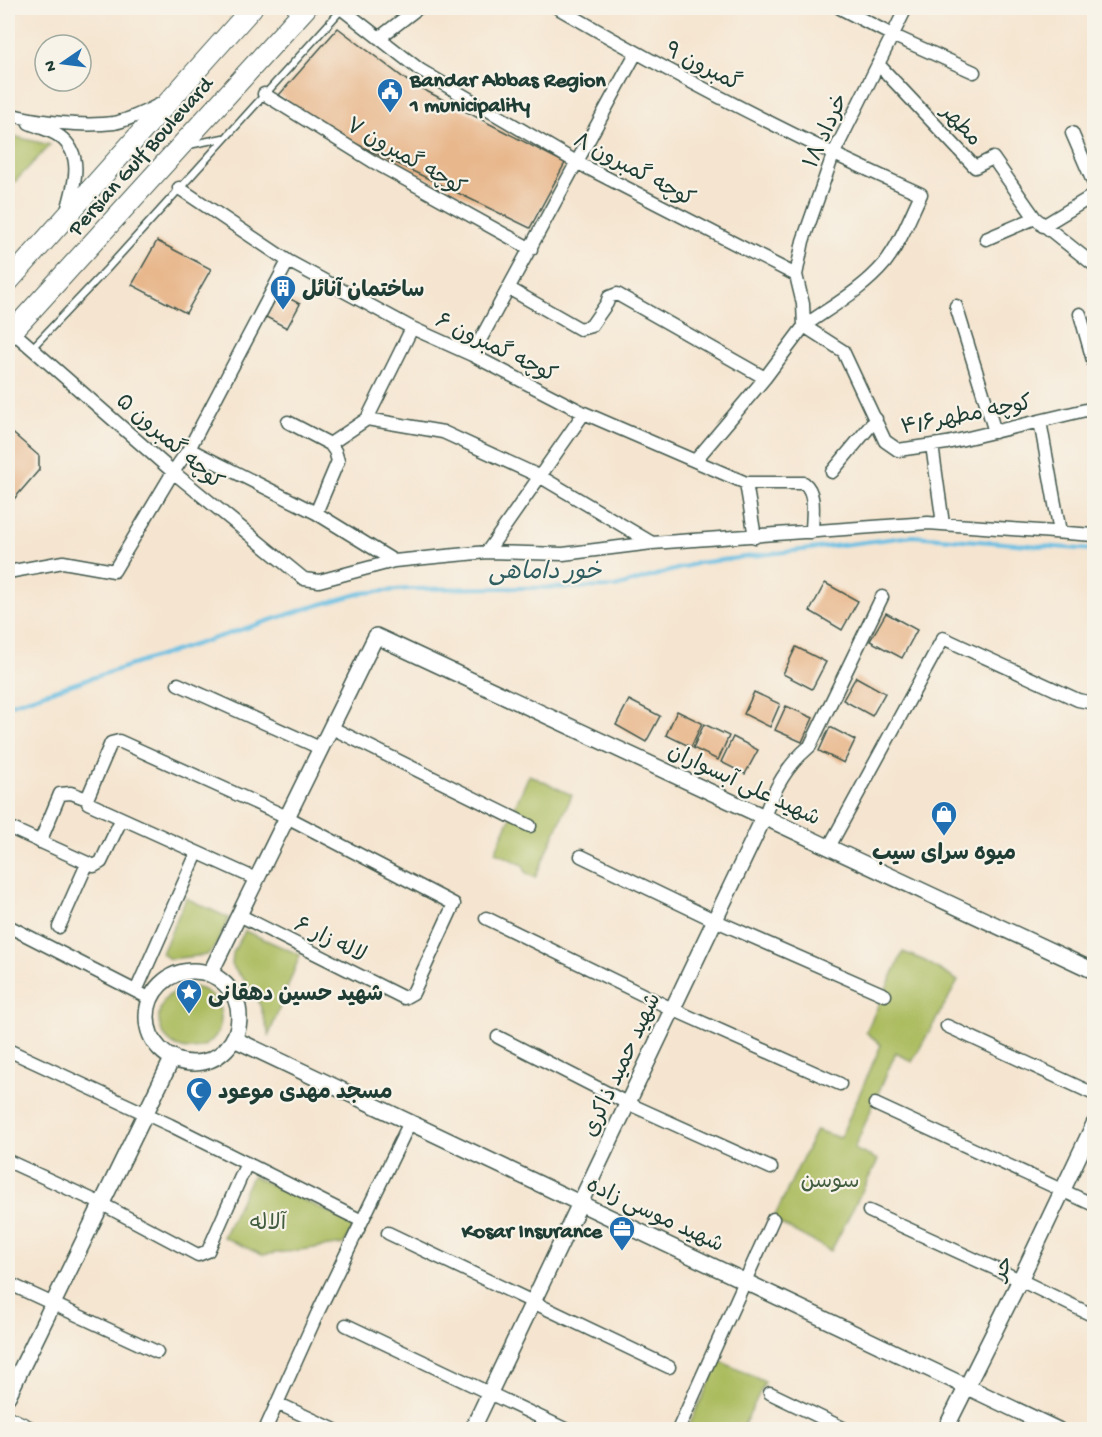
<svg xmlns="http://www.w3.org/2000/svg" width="1102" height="1437" font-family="'Gochi Hand','Playpen Sans Arabic',sans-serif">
<rect width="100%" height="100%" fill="#f7f3e8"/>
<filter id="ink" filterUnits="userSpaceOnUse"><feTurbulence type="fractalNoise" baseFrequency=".0167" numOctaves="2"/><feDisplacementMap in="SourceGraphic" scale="12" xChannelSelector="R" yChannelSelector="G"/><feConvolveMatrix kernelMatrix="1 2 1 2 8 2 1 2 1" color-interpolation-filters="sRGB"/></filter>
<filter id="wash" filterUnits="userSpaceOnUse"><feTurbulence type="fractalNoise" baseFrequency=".008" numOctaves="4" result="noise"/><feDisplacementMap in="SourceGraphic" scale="24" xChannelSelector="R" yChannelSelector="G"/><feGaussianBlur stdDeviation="1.35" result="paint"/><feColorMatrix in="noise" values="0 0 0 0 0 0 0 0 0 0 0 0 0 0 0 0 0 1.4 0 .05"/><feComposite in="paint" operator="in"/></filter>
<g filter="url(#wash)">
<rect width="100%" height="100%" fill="#f5e5d0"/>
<!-- green -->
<path fill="#abbc5f" stroke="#657c4a" stroke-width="1.5" d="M8,135L50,145L8,189Z
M529,775L572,795L535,878L526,873L523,865L495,852Z
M186,898L229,918L216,945L207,955L169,959L162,953Z
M245,931L300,955L269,1035L260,1005L251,988L232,966L233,953Z
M903,952L925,961L958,981L912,1062L896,1052L854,1149L878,1160L831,1251L773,1220L816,1130L840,1138L881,1045L866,1032Z
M159 1018a31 31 0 1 1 62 0a31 31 0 1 1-62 0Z
M252,1176L355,1224L344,1244L262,1255L223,1237Z
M720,1361L765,1382L742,1429H687Z"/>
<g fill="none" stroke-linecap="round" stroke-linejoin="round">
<!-- stream -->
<path stroke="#65bde2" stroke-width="4" d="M8,705L308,608L362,593L408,589L615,587L698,563L913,536L1094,550"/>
</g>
<g id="blocks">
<!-- building -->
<path fill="#e8b78c" d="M338,28L409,82L565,163L530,228L336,134L279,95Z
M157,241L211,269L186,313L132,285Z
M279,293L300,304L287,328L266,317Z
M8,429L39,456V470L8,506Z
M825,583L858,601L842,630L810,611Z
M886,613L917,630L902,658L870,641Z
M796,647L826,662L812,689L783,674Z
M856,677L885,693L872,716L843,700Z
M754,692L780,704L770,727L744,714Z
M629,700L660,716L646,742L616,725Z
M786,706L813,718L802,742L775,730Z
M677,711L702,723L691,747L666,735Z
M704,724L729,736L718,760L693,748Z
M830,727L855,740L844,763L819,751Z
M733,737L758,750L745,774L721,762Z"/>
</g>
</g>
<g filter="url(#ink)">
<use href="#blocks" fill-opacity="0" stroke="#3f564b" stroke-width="1.5"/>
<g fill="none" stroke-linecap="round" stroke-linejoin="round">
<!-- service casing -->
<g stroke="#3f564b" stroke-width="9">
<path id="service" d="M189,145L223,138
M32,348L107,269L343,8"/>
</g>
<!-- minor casing -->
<g stroke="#3f564b" stroke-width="15">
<path id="minor" d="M558,8C675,76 797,139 921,194C910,217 900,244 884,264C863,289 831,307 804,326L843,351L885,441L898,450L947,443L1094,408
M840,8L892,35L974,72
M342,9L420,70L578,163L796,275
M379,38L418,8
M878,64L975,167L993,158L1035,218L1094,265
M264,94L372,161L531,249
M8,114C39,122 82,127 114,123C130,120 146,111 161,104
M29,123C38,127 51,130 59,136C85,154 74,186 67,211
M1072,133L1094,184
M179,188L288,261L412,328L472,355L584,413L746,483H804C817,493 812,516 812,532
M1043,226L1094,195
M986,239L1035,218
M510,289L580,329L591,326L607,303L609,297L617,294L765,378
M956,306L995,432
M1080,314L1094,364
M12,331L173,472L304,579L319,581L394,561L487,552L563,554L652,543L928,523L1094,535
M472,355L636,53
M367,419L443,432L541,477L652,543
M1040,421L1060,532
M288,422L330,444L335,451L338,461L316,513
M330,444L367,419L412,328
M932,445L943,524
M189,449L316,513L394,561
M695,461L765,378L804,326L803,304L796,275L803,241L833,155L906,8
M832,472L876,419
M746,483L755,537
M487,552L584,413
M8,572L63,562L114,571L173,472L189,449L288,261
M178,684L320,748
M330,727L530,826
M764,817C774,789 787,765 810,746L882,597
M8,827L94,866L101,862L121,820
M40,842L60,794L71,793L87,799
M829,847L943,638L1078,700L1094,703
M581,856L714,920L885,995
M239,915L404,998L413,993L454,904L287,817L119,741L111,743L87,799L88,803L256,879
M486,918L672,1009L840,1084
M8,926L151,999
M59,927L87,864
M136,991L197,853
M947,1026L1094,1094
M498,1037L627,1103L771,1168
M8,1050L170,1125L362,1221
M875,1104L1094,1205
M8,1161L102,1204L198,1255L208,1251L247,1163
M869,1211L1020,1280L1094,1316
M388,1233L669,1367
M8,1283L157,1352
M346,1325L567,1430
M770,1393L847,1430
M279,1404L335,1430
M265,1430L318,1312L410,1122
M678,1430L773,1219"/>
</g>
<!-- tertiary casing -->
<g stroke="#3f564b" stroke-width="18">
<path id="tertiary" d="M147 1017a46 46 0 1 1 92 0a46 46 0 1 1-92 0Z
M210,974L376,636L1094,971
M234,1039L1058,1430
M8,1396L173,1057
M472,1430L764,817
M945,1430L1020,1280L1094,1124"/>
</g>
<!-- primary casing -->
<g stroke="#3f564b" stroke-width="22">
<path id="primary" d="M8,282L252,8
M8,336L306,8
M8,1421L27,1430"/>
</g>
<!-- service -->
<use href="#service" stroke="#fff" stroke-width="6"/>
<!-- minor -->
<use href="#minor" stroke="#fff" stroke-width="12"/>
<!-- tertiary -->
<use href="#tertiary" stroke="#fff" stroke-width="15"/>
<!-- primary -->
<use href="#primary" stroke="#fff" stroke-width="20"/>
</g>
</g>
<!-- icons -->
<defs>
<g id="civic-pin" transform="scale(1.35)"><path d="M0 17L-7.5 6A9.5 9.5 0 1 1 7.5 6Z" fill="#1f6fb2" stroke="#f7f3e8"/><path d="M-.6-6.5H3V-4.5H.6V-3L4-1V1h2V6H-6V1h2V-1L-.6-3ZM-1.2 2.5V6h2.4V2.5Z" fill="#fff"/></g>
<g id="building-pin" transform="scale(1.35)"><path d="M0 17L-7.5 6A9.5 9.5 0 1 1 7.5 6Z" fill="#1f6fb2" stroke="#f7f3e8"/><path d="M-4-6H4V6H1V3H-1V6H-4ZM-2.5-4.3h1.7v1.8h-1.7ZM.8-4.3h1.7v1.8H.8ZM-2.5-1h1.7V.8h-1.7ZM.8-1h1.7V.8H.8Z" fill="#fff"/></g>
<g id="shop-pin" transform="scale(1.35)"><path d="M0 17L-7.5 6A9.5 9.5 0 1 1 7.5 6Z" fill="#1f6fb2" stroke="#f7f3e8"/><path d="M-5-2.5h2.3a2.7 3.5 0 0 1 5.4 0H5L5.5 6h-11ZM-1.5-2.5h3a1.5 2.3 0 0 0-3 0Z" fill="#fff"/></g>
<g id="sight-pin" transform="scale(1.35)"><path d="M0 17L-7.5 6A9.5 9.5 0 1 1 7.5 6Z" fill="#1f6fb2" stroke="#f7f3e8"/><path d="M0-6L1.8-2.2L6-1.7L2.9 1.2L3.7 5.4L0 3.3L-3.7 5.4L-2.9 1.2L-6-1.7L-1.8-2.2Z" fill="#fff"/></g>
<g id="mosque-pin" transform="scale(1.35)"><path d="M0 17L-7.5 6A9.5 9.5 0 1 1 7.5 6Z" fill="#1f6fb2" stroke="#f7f3e8"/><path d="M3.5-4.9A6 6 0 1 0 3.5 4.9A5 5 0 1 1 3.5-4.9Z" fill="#fff"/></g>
<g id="office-pin" transform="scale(1.35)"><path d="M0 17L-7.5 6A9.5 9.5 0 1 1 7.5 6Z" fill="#1f6fb2" stroke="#f7f3e8"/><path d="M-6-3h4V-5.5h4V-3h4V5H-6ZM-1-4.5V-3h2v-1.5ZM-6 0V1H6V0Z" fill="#fff"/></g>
</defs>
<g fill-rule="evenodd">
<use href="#civic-pin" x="390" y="91"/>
<use href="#building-pin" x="283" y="288"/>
<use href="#shop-pin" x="944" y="814"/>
<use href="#sight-pin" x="189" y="992"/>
<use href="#mosque-pin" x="199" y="1090"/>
<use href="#office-pin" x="622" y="1229"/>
</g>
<g text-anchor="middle" stroke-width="4.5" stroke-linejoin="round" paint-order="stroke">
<!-- street labels -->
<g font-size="22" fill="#1f3d34" stroke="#f7f3e8">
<text transform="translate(704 65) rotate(27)" y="8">گمبرون ۹</text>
<text transform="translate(963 124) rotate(47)" y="8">مطهر</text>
<text transform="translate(824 130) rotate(-66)" y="8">خرداد ۱۸</text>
<text transform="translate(139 155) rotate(-48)" y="8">Persian Gulf Boulevard</text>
<text transform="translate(407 155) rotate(30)" y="8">کوچه گمبرون ۷</text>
<text transform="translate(635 168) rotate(28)" y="8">کوچه گمبرون ۸</text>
<text transform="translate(497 346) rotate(26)" y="8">کوچه گمبرون ۶</text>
<text transform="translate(966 413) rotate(-11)" y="8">کوچه مطهر۴/۶</text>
<text transform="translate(171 440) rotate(41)" y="8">کوچه گمبرون ۵</text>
<text transform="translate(745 783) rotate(25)" y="8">شهید علی آبسواران</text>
<text transform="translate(331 938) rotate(26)" y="8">لاله زار ۶</text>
<text transform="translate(620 1064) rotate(-65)" y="8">شهید حمید ذاکری</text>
<text transform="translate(656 1213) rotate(25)" y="8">شهید موسی زاده</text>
<text transform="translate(1001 1267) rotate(-64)" y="8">حر</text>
</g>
<!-- poi labels -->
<g font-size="22" font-weight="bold" fill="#1f3d34" stroke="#f7f3e8" text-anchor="start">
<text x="410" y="86">Bandar Abbas Region<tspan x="410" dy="25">1 municipality</tspan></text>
<text x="302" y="296">ساختمان آنائل</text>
<text x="944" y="859" text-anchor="middle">میوه سرای سیب</text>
<text x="208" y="1000">شهید حسین دهقانی</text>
<text x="218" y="1098">مسجد مهدی موعود</text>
<text x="602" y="1237" text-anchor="end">Kosar Insurance</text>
</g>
<!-- park labels -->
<g font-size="22" fill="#425d3f" stroke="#f7f3e8">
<text x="830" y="1187">سوسن</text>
<text x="268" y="1229">آلاله</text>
</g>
<!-- water labels -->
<g font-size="24" font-style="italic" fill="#305d60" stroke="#f7f3e8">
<text x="545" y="578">خور داماهی</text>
</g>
</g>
<!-- margin -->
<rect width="1102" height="1437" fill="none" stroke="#f7f3e8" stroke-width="30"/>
<!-- north arrow -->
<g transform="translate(63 63) rotate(256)"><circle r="28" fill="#f7f3e8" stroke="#a1aaa0" stroke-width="1.5"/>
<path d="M0-4.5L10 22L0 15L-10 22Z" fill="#1f6fb2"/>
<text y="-9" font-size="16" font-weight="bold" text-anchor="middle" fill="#1f3d34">N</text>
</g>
</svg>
